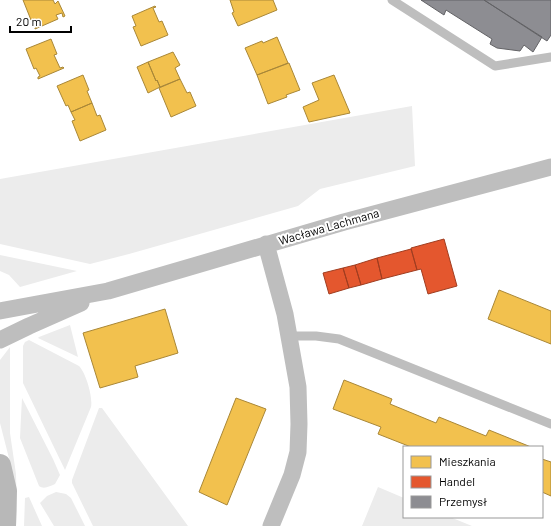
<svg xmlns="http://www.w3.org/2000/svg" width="551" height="526" font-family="Barlow,sans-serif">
<rect width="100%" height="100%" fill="#fff"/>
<!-- green -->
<path fill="#ececec" d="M412,106L415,166L320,189L298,206L129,254L90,264L0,244V179Z
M0,255L77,271L20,287L9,275L0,271Z
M70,325L78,357L38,338L39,337Z
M29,340L79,366C86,373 93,397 91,407L65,470L23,383V346L25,342Z
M10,347V433L16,474L17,510L16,526L11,466L0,423V360Z
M22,398L53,459L60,475L55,484C50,486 44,490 39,486L20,438L21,417Z
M99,408H102L188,526H93L72,483V480Z
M378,487L404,498V517H450L472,526H362Z
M56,492L66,494L71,498L85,526H54L40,503L47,496Z
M29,497L42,526H24L25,498Z"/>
<!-- homes -->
<path fill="#f2c14e" stroke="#a98737" d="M23,0H53L55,4L58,1L65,16L63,17L62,13L56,15L58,19L35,29V28L37,27L34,19L31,20Z
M230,0H273L277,10L238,26L232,13L234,12Z
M155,6L156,7L153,8L159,22L162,21L168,35L141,46L133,27L136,26L132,16Z
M277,37L288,63L257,75L245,48L262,41L263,43Z
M51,39L57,54L54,55L60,68L63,67L64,68L38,79V77L40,76L36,68L34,69L26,49Z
M173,52L180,65L175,68L180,79L160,87L157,80L156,81L148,62Z
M148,62L156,81L157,80L160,87L148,93L137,67Z
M289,63L300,90L286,95L287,97L268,104L257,75Z
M83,75L89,90L87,91L92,103L71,112L68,105L66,106L57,86Z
M334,75L350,113L309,122L303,107L319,100L312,83Z
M180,79L187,93L190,92L196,106L171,117L159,88Z
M92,103L97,116L100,115L106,130L80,141L72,121L75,120L71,112Z
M499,290L551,311V344L488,319Z
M165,309L178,353L135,366L138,377L100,388L83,333Z
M344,380L392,399L390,404L436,423L439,417L486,436L489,430L531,447H411L378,434L381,427L333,409Z
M236,398L266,409L227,505L199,492Z
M542,459L551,462V496L542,492Z"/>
<!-- shops -->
<path fill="#e4572e" stroke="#a03d20" d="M444,239L457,286L428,294L421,269L417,270L411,248Z
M411,249L417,270L382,279L377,258Z
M377,258L382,279L361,285L355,265Z
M355,265L361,285L349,288L343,268Z
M343,268L349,288L329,294L323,273Z"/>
<!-- industry -->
<path fill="#8d8d92" stroke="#636366" d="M421,0H484L542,37L533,52L524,45L520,51L497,48L490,44L492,39L446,10L444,15Z
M484,0H551V35L547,41Z"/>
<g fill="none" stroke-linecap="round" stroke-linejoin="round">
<!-- lane -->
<path stroke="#bebebe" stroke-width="9" d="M392,0L495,66L551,57
M289,336H316L339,339L551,424"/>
<!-- street -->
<path stroke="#bebebe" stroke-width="17" d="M266,244L285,314L298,387L299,424L298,452L292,475L271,526
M0,311L108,291L344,222L551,167
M0,340L29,326L81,303"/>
<!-- secondary -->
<path stroke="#b8b8b8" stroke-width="22" d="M0,465L6,491L5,526"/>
</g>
<g text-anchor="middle" stroke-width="4" stroke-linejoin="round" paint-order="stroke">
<!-- street labels -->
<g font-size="12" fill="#000" stroke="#fff">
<text transform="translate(329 227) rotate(-16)" y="4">Wacława Lachmana</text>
</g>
</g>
<!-- legend -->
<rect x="403" y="446" width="140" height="72" fill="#ffffff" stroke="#999999"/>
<rect x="411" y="456" width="20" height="12" fill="#f2c14e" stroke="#999999"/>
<text x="439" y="466" font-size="12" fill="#000000">Mieszkania</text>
<rect x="411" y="476" width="20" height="12" fill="#e4572e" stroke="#999999"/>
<text x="439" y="486" font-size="12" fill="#000000">Handel</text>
<rect x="411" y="496" width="20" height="12" fill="#8d8d92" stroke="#999999"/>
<text x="439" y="506" font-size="12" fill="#000000">Przemysł</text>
<!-- scale -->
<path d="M10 26v6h61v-6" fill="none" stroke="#000000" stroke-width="2"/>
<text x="16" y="26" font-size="12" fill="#000000" stroke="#ffffff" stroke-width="3" paint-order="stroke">20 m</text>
</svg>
